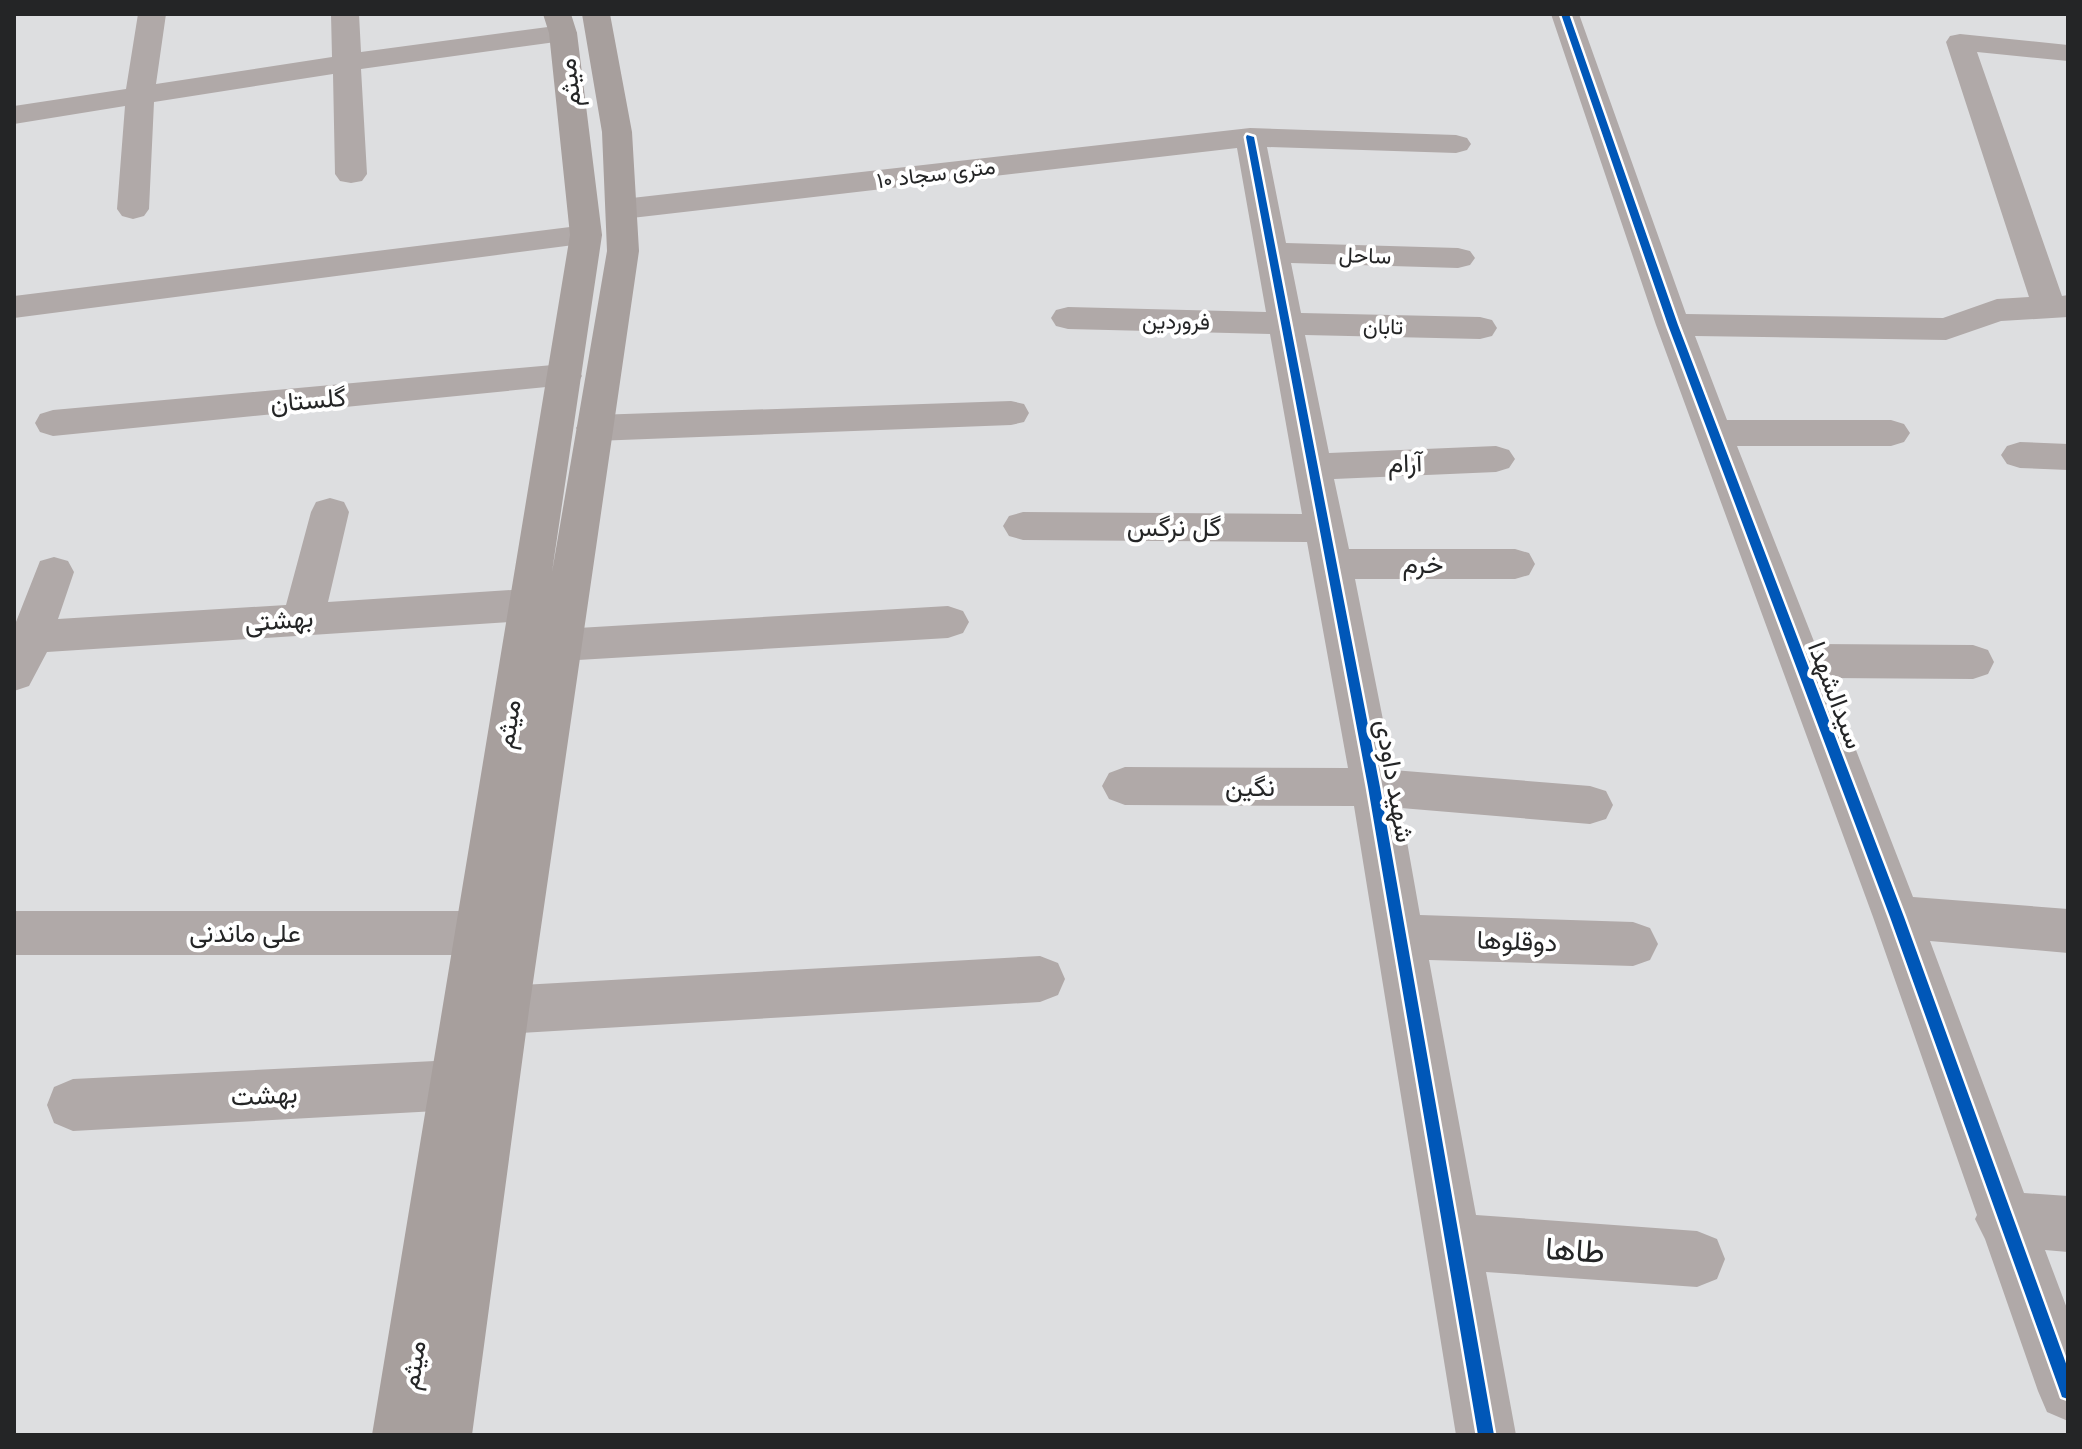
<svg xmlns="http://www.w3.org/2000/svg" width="2082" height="1449" font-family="'Noto Sans',Vazirmatn,sans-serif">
<rect width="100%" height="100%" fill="#dddee0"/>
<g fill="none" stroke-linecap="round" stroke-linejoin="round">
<!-- street -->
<path fill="#b0a9a8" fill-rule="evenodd" d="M138,14H166L156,84L332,57L331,14H359L361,52L563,25L573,27L577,33L573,39L563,41L361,69L367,174L362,181L351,183L340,181L335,174L333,74L154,102L149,209L144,216L133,219L122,216L117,209L125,106L14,124V106L126,89Z
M1551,14H1579L1686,314L1943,318L1997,299L2029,297L1946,42L1950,36L1960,34L2068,45V61L1977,52L2062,296L2068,295V317L2001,321L1946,340L1695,336L1727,420H1891L1904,424L1910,433L1904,442L1891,446H1737L1815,644L1973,645L1988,650L1994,662L1988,674L1973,679L1828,678L1913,897L2068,909V953L1930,941L2024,1193L2068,1196V1252L2045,1250L2068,1311V1421L2047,1412L2038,1391L1985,1239L1975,1219L1977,1215L1873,917L1656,325Z
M1250,128L1456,135L1467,138L1471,144L1467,150L1456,153L1267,147L1286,243L1458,248L1470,251L1475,258L1470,265L1458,268L1291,263L1301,313L1480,317L1492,320L1497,328L1492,336L1480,339L1305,335L1329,453L1496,446L1509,450L1515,459L1509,468L1496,472L1334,479L1349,549H1515L1529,553L1535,564L1529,575L1515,579H1355L1393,770L1590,786L1606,791L1613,805L1606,819L1590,824L1401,808L1420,915L1633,922L1650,928L1658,944L1650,960L1633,966L1429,960L1476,1215L1697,1231L1717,1239L1725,1259L1717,1279L1697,1287L1486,1272L1516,1435H1456L1354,806L1125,805L1109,799L1102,786L1109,773L1125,767L1348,768L1307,542L1023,540L1009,536L1003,526L1009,516L1023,512L1302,514L1270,334L1068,329L1056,326L1051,318L1056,310L1068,307L1266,312L1237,148L623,219L612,216L607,209L612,202L623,199Z
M586,225L597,228L602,235L597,242L14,318V296Z
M564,364L577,368L582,376L577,384L53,436L40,432L35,423L40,414L53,410Z
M1011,401L1024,404L1029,413L1024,422L1011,425L595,441L582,437L576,428L582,419L595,415Z
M2020,442L2068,444V470L2020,468L2007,464L2001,455L2007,446Z
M330,498L344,502L349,512L328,602L527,589L542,594L548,605L542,616L527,621L47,652L29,686L14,691V627L40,561L54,557L68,561L74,572L58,619L286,605L311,512L316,502Z
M948,606L963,611L969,622L963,633L948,638L561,661L546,657L540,645L546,633L561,629Z
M14,911H476L493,917L500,933L493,949L476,955H14Z
M1040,956L1058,963L1065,979L1058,995L1040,1002L504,1034L486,1027L479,1010L486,993L504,986Z
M455,1060L474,1067L481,1085L474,1103L455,1110L73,1131L54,1123L47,1105L54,1087L73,1079Z"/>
<!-- secondary -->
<path fill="#a79f9d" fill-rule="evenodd" d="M543,14H571L577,33L602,235L552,572L607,251L602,132L582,14H610L632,132L639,251L529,1010L472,1435H372L570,235L549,33Z"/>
<!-- cycleway casing -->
<g stroke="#fff" stroke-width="5">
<path id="cycleway" d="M1561,14H1569L1678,325L1904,917L2068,1369V1399L2062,1397L2060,1391L1890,917L1668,325Z
M1247,135L1254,137L1380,787L1494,1435H1478L1368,787L1246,137Z"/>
</g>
<!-- cycleway -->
<use href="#cycleway" fill="#0057b8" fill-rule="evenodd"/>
</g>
<g text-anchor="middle" stroke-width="8" stroke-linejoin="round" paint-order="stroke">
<!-- far-street labels -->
<g font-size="22" fill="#242526" stroke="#fff">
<text transform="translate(936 173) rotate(-7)" y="8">۱۰ متری سجاد</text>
<text transform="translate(1365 255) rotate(2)" y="8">ساحل</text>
<text transform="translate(1176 321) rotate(1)" y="8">فروردین</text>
<text transform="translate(1383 326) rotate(1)" y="8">تابان</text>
</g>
<!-- street labels -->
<g font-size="26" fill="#242526" stroke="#fff">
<text transform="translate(569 83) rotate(-97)" y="9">میثم</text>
<text transform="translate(308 400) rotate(-5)" y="9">گلستان</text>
<text transform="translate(1405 463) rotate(-2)" y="9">آرام</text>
<text x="1174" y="536">گل نرگس</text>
<text x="1423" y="573">خرم</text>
<text transform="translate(279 620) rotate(-4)" y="9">بهشتی</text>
<text transform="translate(1836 695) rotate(69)" y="9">سیدالشهدا</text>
<text transform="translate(508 724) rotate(-81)" y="9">میثم</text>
<text transform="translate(1395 781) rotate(80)" y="9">شهید داودی</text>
<text x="1250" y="796">نگین</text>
<text x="245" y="942">علی ماندنی</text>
<text transform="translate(1517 941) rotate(2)" y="9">دوقلوها</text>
<text transform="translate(264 1095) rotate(-3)" y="9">بهشت</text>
<text transform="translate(413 1365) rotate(-81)" y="9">میثم</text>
</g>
<!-- near-street labels -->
<g font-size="32" fill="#242526" stroke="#fff">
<text transform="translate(1575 1250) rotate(4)" y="11">طاها</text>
</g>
</g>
<!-- border -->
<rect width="2082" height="1449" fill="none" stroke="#242526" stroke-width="32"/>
</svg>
